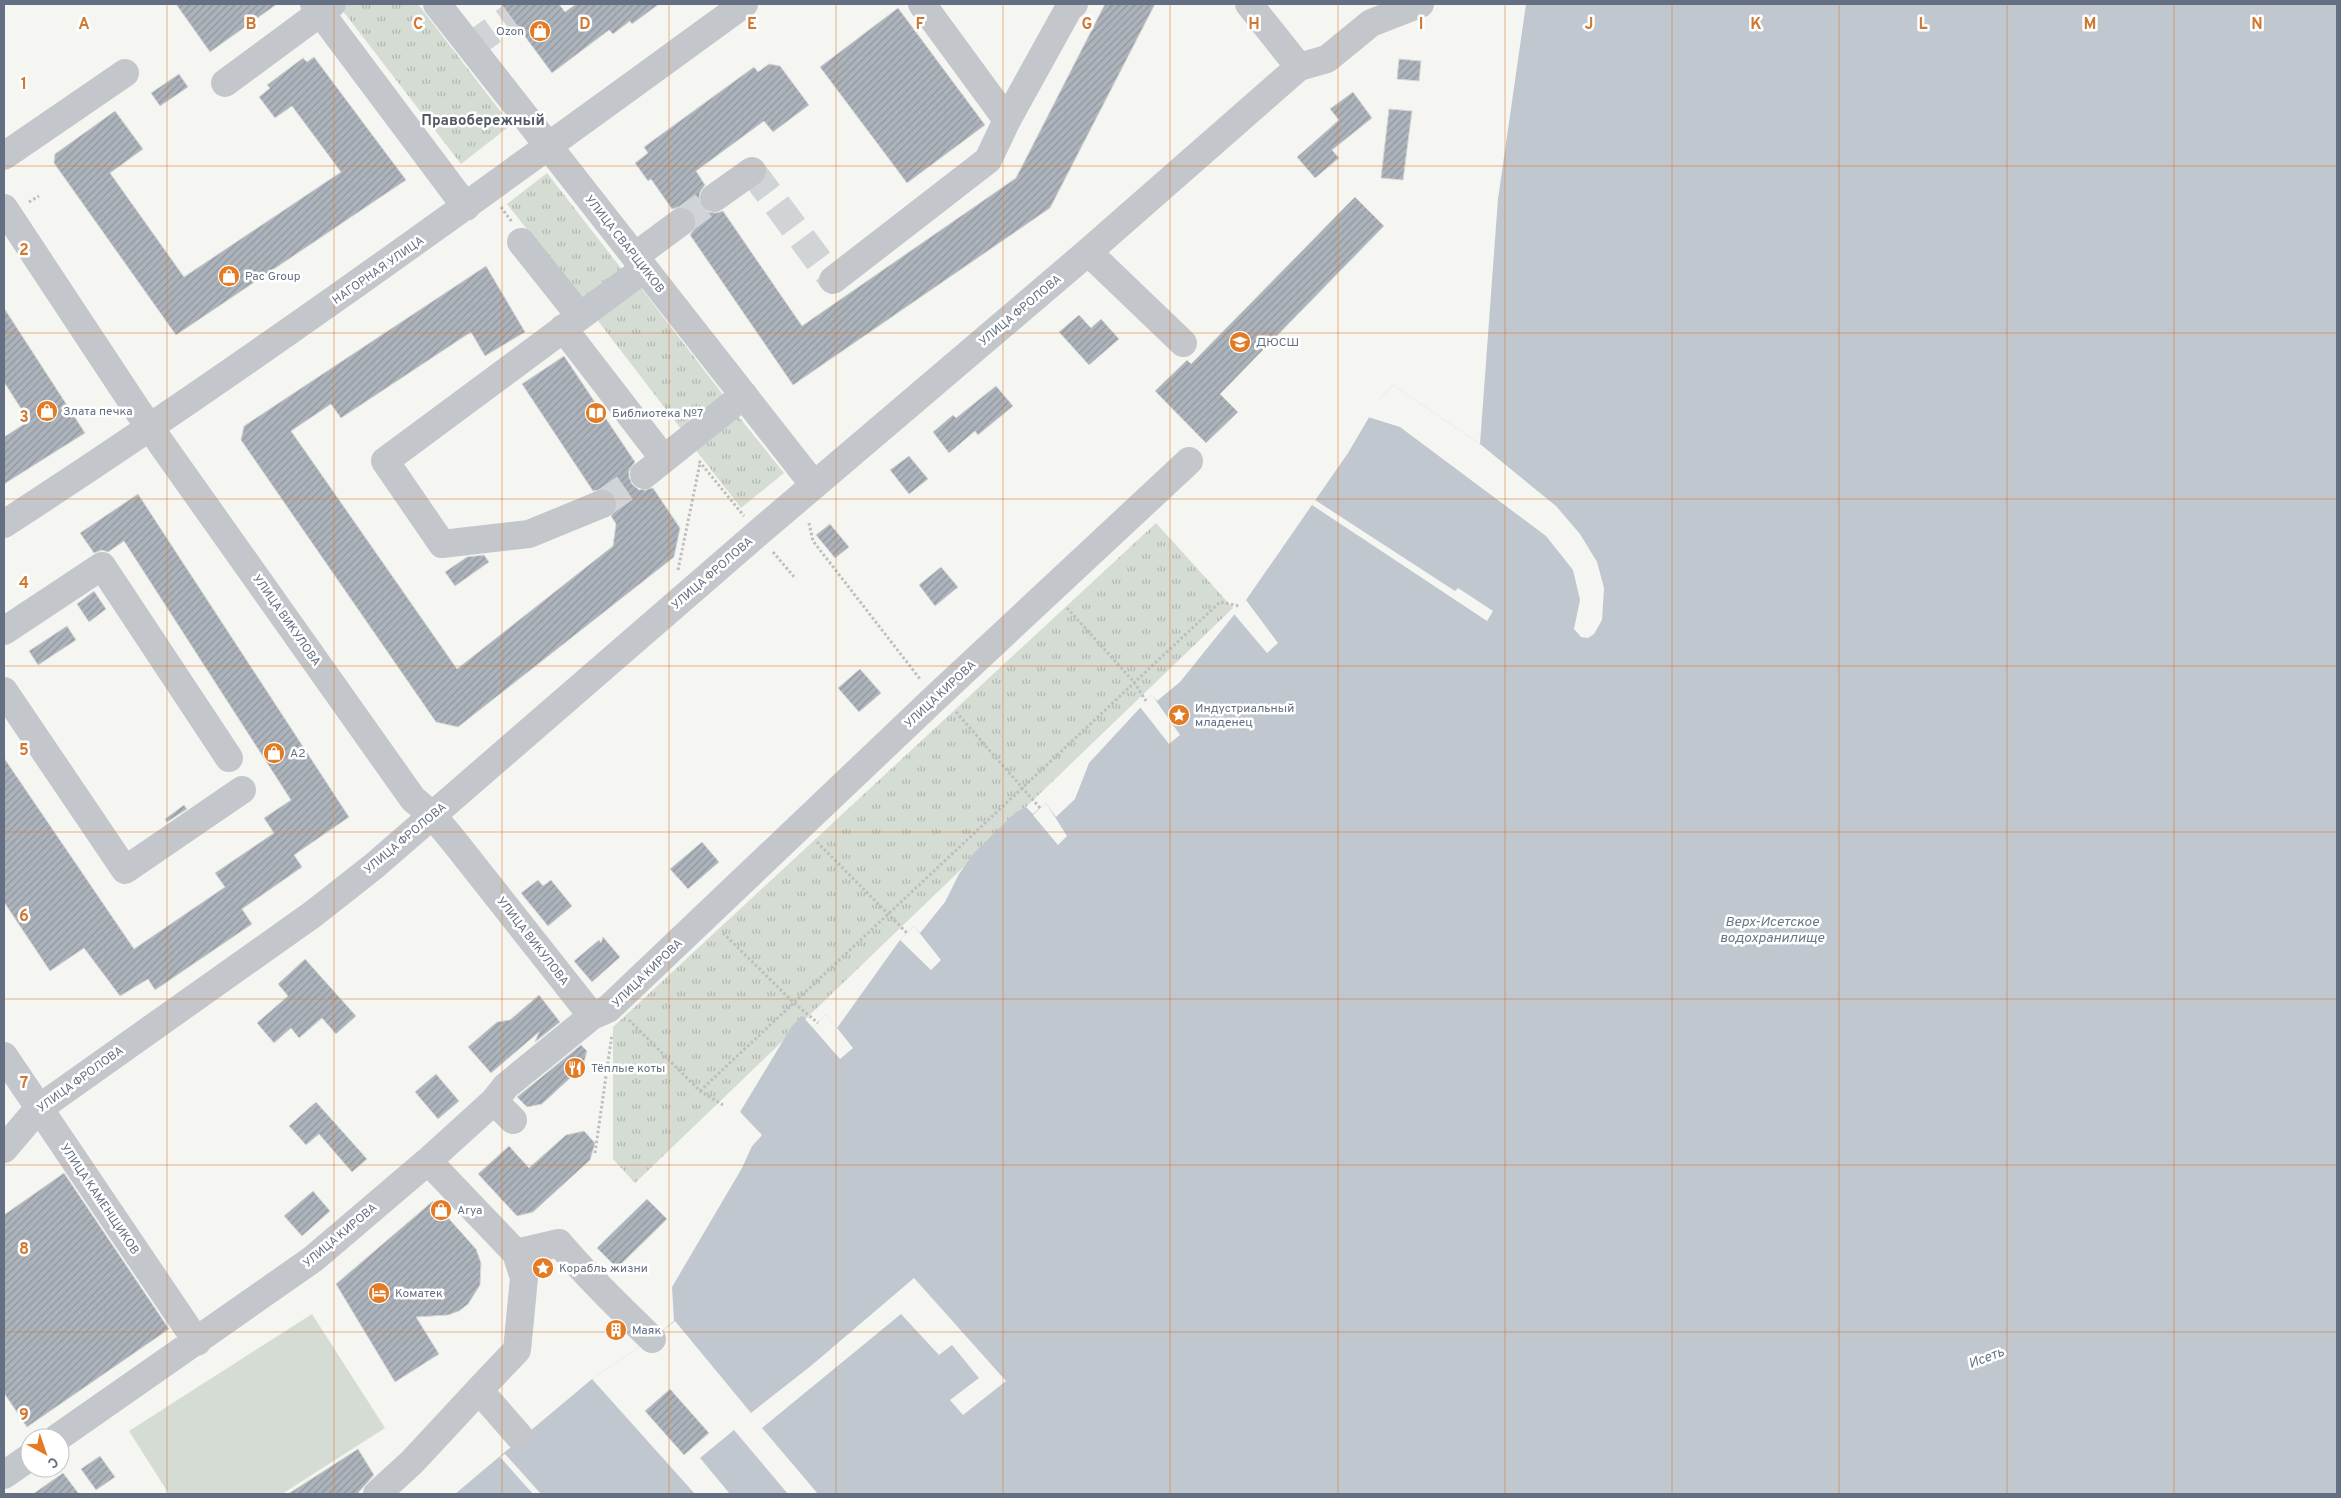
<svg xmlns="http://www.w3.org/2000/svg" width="2341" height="1498" font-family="Overpass,sans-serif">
<defs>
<pattern id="grass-tufts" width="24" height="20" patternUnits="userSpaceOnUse" patternTransform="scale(1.25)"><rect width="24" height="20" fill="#d5dcd3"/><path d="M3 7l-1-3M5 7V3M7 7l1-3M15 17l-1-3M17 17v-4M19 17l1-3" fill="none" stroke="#b0b7b1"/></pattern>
<pattern id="building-hatch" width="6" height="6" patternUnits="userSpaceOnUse" patternTransform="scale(1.25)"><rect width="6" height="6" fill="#adb3ba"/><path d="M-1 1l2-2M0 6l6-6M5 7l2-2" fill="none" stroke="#90969d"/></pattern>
</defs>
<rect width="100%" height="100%" fill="#f5f6f2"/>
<!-- grass -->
<path fill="url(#grass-tufts)" d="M343,4H418L511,125L461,164L339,6Z
M547,173L624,272L584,302L507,204Z
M638,284L724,396L681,429L595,317Z
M739,417L784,473L741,508L691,444L724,418Z
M1156,523L1233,608L635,1183L613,1159V1027Z"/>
<!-- pitch -->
<path fill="#d5dcd3" d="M312,1314L385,1428L282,1494H169L129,1431Z"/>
<!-- water -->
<path fill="#c0c7ce" d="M1526,4H2337V1494H455L592,1379L652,1339L674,1321L672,1287L742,1168L752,1146L761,1136L740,1112L792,1026L802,1016L813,1028L826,1014L837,1028L900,940L914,926L920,933L945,902L959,874L974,853L1016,812L1026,807L1033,814L1046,803L1056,817L1075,799L1089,763L1152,695L1157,701L1180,682L1246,600L1348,453L1381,397L1393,385L1480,444L1498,199Z"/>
<!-- pier -->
<path fill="#f5f6f2" d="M1393,385L1480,444L1556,506L1580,534L1597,562L1604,588L1602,620L1594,634L1588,638L1581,637L1574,629L1580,600L1573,570L1546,536L1400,427L1368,417L1381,397Z
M1315,500L1455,591L1458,588L1493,611L1487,621L1312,505Z
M1246,600L1278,643L1267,653L1234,614Z
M1152,695L1180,735L1169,744L1140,707Z
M1046,803L1067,836L1058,845L1033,815Z
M914,926L941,960L931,970L900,940Z
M826,1014L853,1048L840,1059L813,1028Z
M738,1110L762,1135L752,1146L750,1144L758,1135L738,1114Z
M914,1278L1006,1381L963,1415L950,1400L979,1378L952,1345L939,1355L901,1314L762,1428L818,1494H788L734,1430L700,1458L730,1494H695L592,1379L652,1339L675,1321L751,1413L812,1365Z
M505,1454L541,1494H533L500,1457Z"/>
<!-- building -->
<path fill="url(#building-hatch)" stroke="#d6d7d5" d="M176,4H277L210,52Z
M501,4H559L565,12L576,4H659L632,24L630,21L613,34L609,30L552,73Z
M1105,4H1155L1050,208L793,385L690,235L695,228L696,220L694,213L687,208L679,207L672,209L651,179L648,181L635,163L648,153L644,147L754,67L758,72L769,64L780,66L809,105L773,132L764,121L696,171L705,185L700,192L699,200L701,207L708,212L716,213L723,211L802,326L1016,178Z
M898,8L985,125L907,183L820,67Z
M314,57L406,180L176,335L54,163L55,154L115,111L143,149L110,173L184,277L341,172L292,106L275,118L259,97L270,88L267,85L303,58L307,62Z
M1399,59L1421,61L1419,81L1397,79Z
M179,74L188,87L160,106L151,93Z
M1353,92L1372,118L1332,150L1339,158L1315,178L1297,157L1339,120L1330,109Z
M1389,109L1412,111L1403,180L1381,178Z
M1355,197L1384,226L1220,394L1238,412L1206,443L1155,391L1187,360L1191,364Z
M486,266L525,332L485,356L471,332L341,418L331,404L291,431L457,669L613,546L616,524L611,516L617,507L616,498L612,492L605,489L593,491L522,384L564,356L635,462L629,470V477L632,484L639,490L653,488L680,528L674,557L458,727L436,722L241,440L244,426Z
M4,308L85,433L4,484V437L29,421L4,382Z
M1079,315L1091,328L1101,319L1119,339L1089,365L1059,332Z
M996,386L1013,406L978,435L975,431L949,453L933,432L953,415L956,418Z
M909,456L928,479L909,494L890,470Z
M138,494L349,817L294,855L302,867L242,909L252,924L155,990L148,979L120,996L84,948L50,971L4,902V758L134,949L225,887L215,873L274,833L264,818L291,800L124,541L108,552L102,550L94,553L80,533Z
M830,524L849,547L835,558L816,535Z
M484,555L489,562L455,586L445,572L467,557Z
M941,567L958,587L935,606L919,585Z
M94,591L106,609L89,622L77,604Z
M67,626L76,640L38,665L29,651Z
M860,669L881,693L859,712L838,688Z
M184,805L187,809L167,822L165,819Z
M702,842L719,862L688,889L670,869Z
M538,880L543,886L551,880L572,906L548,926L521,893Z
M603,937L620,957L592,982L574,961L599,940L601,943Z
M305,959L356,1016L336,1034L322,1018L299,1038L291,1028L274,1043L257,1023L288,996L278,984Z
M539,995L560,1022L535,1042L539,1032L491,1073L468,1047L497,1022L510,1020Z
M581,1045L587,1051L583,1066L542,1104L527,1107L517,1097Z
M436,1074L459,1101L438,1119L415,1092Z
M316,1102L367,1159L352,1172L319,1134L306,1145L289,1126Z
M584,1131L595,1143L590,1160L533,1212L517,1216L478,1174L509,1146L529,1168L566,1135Z
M64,1173L169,1329L27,1427L4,1393V1215Z
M313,1191L330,1211L302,1236L284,1216Z
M647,1199L667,1219L617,1268L597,1248Z
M433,1201L476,1249L481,1263L480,1285L468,1304L459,1311L448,1315L416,1317L439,1354L395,1382L336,1284Z
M670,1389L709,1433L684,1455L645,1411Z
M358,1449L374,1475L357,1494H288Z
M100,1456L115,1477L96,1490L81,1469Z
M63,1473L79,1494H33Z"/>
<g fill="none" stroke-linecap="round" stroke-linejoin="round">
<!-- minor-tunnel -->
<path stroke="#d1d4d6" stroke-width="28" stroke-dasharray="28 14" stroke-linecap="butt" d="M470,47L511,17
M752,171L833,280
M681,222L714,198
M602,504L644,475"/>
<!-- path -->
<path stroke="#bdbec1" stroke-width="3" stroke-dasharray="2.5 2.5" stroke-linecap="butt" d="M29,202L39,196
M501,207L512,222
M699,461L744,516
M809,523L813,541L920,679
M773,552L795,578
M678,570L700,463
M1067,608L1134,682L1146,701
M956,712L1040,808
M817,842L907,933
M723,933L794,1003L818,1023
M629,1020L700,1091L723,1105
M700,1091L1220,602L1239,606
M595,1153L612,1034"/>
<!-- minor -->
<path stroke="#c3c6ca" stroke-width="28" d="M314,4L466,207
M437,4L814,485
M1249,4L1299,67
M225,83L332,4
M1007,120L1069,8L1074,4
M4,156L125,73
M714,198L752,171
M4,208L136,408L413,799L433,816L453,840L592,1016
M521,242L580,316
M1088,252L1183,343
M635,256L681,222
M833,280L988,160L1007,120L922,4
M563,328L664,459
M644,475L744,395
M602,504L529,534L442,544L385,461L644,269
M4,524C257,360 500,181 744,4
M4,631L102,566L229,758
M4,691L125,870L242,790
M4,1056L197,1342
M494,1101L513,1120
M4,1149L38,1109L313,914L374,866L758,533L1088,252L1299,67L1327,59L1371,23L1420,4
M428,1161L516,1253L559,1243C588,1277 620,1308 652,1339
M516,1253L524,1278L517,1350L479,1390L519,1436
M57,1438L313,1259L428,1161L494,1101L506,1086L592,1016L608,1009L935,698L1189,461
M4,1475L30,1457
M377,1494L412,1462L479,1390"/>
</g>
<!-- grid -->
<path fill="none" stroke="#d07832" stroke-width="1" stroke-opacity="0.55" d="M167,4V1494M334,4V1494M502,4V1494M669,4V1494M836,4V1494M1003,4V1494M1170,4V1494M1338,4V1494M1505,4V1494M1672,4V1494M1839,4V1494M2007,4V1494M2174,4V1494M4,166H2337M4,333H2337M4,499H2337M4,666H2337M4,832H2337M4,999H2337M4,1165H2337M4,1332H2337"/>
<!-- icons -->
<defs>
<g id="shop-disc" transform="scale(1.125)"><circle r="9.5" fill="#e37a24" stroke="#fff"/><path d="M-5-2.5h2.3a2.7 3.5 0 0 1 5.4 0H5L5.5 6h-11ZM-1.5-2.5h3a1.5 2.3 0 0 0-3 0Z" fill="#fff"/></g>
<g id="school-disc" transform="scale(1.125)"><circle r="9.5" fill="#e37a24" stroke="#fff"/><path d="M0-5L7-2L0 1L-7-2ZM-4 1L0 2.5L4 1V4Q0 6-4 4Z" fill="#fff"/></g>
<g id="library-disc" transform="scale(1.125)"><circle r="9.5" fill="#e37a24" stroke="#fff"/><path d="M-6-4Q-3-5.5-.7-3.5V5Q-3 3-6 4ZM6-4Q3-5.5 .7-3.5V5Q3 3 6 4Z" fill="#fff"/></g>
<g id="sight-disc" transform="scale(1.125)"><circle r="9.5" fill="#e37a24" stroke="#fff"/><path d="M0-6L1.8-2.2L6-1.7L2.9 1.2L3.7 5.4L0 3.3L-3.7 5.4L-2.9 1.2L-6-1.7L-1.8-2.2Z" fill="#fff"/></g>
<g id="restaurant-disc" transform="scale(1.125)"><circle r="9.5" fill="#e37a24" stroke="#fff"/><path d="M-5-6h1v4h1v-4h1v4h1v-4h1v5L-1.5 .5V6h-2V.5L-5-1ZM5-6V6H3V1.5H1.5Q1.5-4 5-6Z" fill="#fff"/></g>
<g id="hotel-disc" transform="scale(1.125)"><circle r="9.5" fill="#e37a24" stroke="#fff"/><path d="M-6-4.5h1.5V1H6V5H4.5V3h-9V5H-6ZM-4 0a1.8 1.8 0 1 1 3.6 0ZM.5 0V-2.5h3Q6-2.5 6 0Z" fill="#fff"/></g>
<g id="building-disc" transform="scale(1.125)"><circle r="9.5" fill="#e37a24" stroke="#fff"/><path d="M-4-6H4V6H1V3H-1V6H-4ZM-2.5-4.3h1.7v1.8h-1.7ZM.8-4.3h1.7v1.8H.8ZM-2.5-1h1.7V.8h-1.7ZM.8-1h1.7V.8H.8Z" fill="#fff"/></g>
</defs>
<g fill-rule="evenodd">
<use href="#shop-disc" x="540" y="31"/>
<use href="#shop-disc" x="229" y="276"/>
<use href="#school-disc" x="1240" y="342"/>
<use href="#shop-disc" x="47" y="411"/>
<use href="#library-disc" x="596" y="413"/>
<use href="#sight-disc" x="1179" y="715"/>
<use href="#shop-disc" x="274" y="753"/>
<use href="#restaurant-disc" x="575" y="1068"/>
<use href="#shop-disc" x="441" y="1210"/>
<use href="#sight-disc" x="543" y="1268"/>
<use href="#hotel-disc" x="379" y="1293"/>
<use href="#building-disc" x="616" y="1330"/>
</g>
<g text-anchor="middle" stroke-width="5" stroke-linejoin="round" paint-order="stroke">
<!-- poi labels -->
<g font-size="12" fill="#646f83" stroke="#fff" text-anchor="start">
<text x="524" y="35" text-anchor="end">Ozon</text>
<text x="245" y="280">Pac Group</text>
<text x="1256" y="346">ДЮСШ</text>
<text x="63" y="415">Злата печка</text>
<text x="612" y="417">Библиотека №7</text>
<text x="1195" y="712">Индустриальный<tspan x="1195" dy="14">младенец</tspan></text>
<text x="290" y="757">А2</text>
<text x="591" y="1072">Тёплые коты</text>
<text x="457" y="1214">Arya</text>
<text x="559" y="1272">Корабль жизни</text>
<text x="395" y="1297">Коматек</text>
<text x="632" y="1334">Маяк</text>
</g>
<!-- street labels -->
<g font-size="12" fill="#646f83" stroke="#fff">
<text transform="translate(625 244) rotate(52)" y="4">УЛИЦА СВАРЩИКОВ</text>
<text transform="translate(378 270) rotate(-35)" y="4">НАГОРНАЯ УЛИЦА</text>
<text transform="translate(1020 310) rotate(-40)" y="4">УЛИЦА ФРОЛОВА</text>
<text transform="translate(712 573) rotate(-41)" y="4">УЛИЦА ФРОЛОВА</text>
<text transform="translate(287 620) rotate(55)" y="4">УЛИЦА ВИКУЛОВА</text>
<text transform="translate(940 694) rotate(-43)" y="4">УЛИЦА КИРОВА</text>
<text transform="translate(405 838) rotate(-40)" y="4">УЛИЦА ФРОЛОВА</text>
<text transform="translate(533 941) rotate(52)" y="4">УЛИЦА ВИКУЛОВА</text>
<text transform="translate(647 973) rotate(-44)" y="4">УЛИЦА КИРОВА</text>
<text transform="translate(80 1079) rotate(-36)" y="4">УЛИЦА ФРОЛОВА</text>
<text transform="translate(100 1199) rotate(56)" y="4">УЛИЦА КАМЕНЩИКОВ</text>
<text transform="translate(340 1235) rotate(-40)" y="4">УЛИЦА КИРОВА</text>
</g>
<!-- water labels -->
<g font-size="14" font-style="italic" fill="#657687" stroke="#fff">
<text x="1772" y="926">Верх-Исетское<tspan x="1772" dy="16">водохранилище</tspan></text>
<text transform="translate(1986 1357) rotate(-21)" y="5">Исеть</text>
</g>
<!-- quarter labels -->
<g font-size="15" font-weight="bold" fill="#525a68" stroke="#fff">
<text x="483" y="125">Правобережный</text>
</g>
</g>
<g font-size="16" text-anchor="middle" font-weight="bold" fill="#d07832" stroke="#fff" stroke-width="5" stroke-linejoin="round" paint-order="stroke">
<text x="84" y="29">A</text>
<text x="251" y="29">B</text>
<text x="418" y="29">C</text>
<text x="585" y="29">D</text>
<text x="752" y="29">E</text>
<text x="920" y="29">F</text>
<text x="1087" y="29">G</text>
<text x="1254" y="29">H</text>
<text x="1421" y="29">I</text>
<text x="1589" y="29">J</text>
<text x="1756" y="29">K</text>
<text x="1923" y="29">L</text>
<text x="2090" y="29">M</text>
<text x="2257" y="29">N</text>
<text x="24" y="89">1</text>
<text x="24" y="255">2</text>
<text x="24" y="422">3</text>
<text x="24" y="588">4</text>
<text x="24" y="755">5</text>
<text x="24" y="921">6</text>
<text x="24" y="1088">7</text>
<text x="24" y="1254">8</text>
<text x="24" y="1420">9</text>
</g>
<!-- border -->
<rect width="2341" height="1498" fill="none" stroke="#646f83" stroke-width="10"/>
<!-- north arrow -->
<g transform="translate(45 1453) rotate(140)"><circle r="24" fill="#ffffff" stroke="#c1c5cd"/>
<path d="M0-4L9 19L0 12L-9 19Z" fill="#e37a24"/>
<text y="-8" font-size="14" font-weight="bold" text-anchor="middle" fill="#646f83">С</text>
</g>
</svg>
